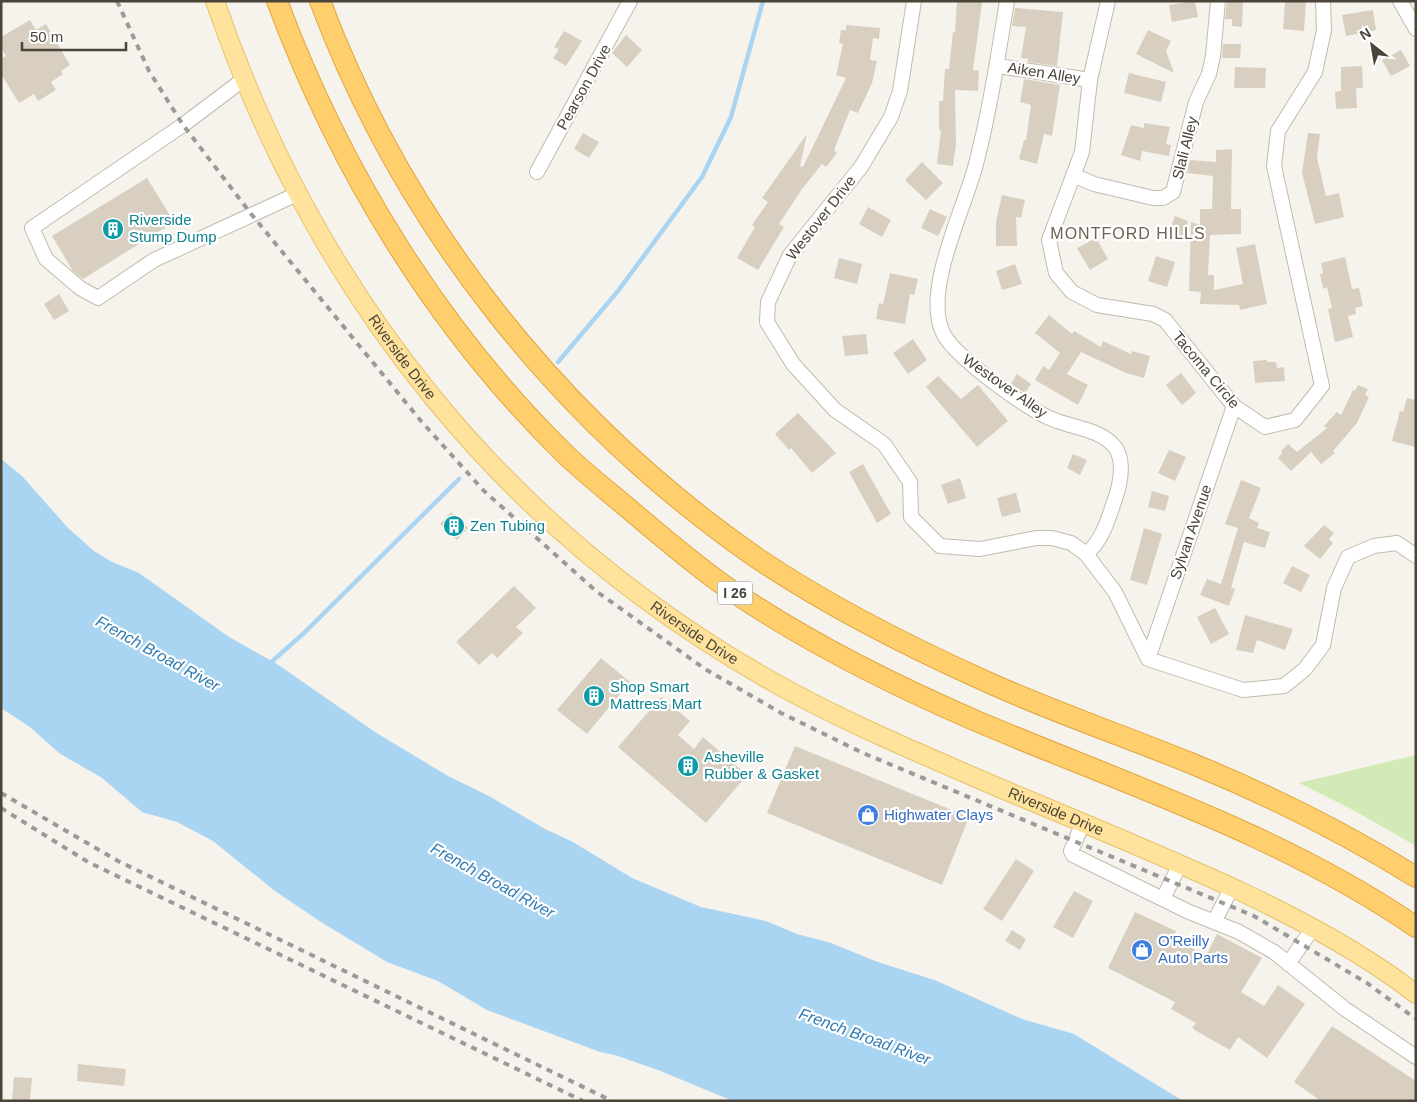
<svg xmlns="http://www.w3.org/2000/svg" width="1417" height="1102" font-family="Helvetica,sans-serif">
<rect width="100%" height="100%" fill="#f6f3ec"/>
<!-- green -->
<path fill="#d2eab5" d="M1416,755V846L1355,811L1299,783Z"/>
<!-- water -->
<path fill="#a9d4f2" d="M1,459L22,476L68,528L94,551L112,562L139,573L229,637L277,664L375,732L448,776L489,796L545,829L573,842L632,878L701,907L766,921L797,934L831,943L875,961L937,981L1022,1019L1074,1034L1183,1101H733L658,1070L615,1055L600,1052L487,1010L438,981L387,962L321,922L275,891L213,841L177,822L142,812L102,778L59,753L30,727L1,708Z"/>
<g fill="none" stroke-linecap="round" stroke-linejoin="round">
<!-- stream -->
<path stroke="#a9d4f2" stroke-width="4.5" d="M558,362L618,291L702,177L731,117L763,1
M268,665L304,633L459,479"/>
</g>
<!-- building -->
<path fill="#d8cfc1" d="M957,1L982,2L973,70L979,71L978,91L955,90L956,144L953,166L937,164L941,130H939V101H943L945,69H949L953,32H955Z
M1195,1L1198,17L1172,22L1169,5Z
M1227,1H1243L1242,27L1232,26V19H1225Z
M1285,1H1306L1304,31L1283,29Z
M1015,8L1063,12L1057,66L1028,62V59L1021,58L1026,27L1012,26Z
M1373,10L1376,30L1366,32L1362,24V33L1346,36L1342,15Z
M30,20L36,30L46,24L70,65L61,71L63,74L51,82L56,90L38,101L34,94L19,103L1,74V59L6,56L1,48V37Z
M846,25L880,28L879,39L873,38L870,60L877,61L872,83L858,113L850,110L834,150L837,153L826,167L822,164L802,189L779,224L784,227L758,270L737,258L755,227L752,225L768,202L762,198L807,134L800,166L803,167L846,78L836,75L843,44L839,43L841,30H846Z
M1148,30L1171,41L1166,51L1174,73L1136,54Z
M564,31L582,41L566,66L553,58L559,49L554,47Z
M626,35L642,50L627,67L612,53Z
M1223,44H1241L1240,58H1222Z
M1401,50L1410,66L1391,76L1382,60Z
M1362,66L1363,88H1356L1357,108L1336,109L1335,92L1341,91V67Z
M1235,67L1266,68L1265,88H1234Z
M1129,73L1166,82L1161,102L1124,93Z
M1024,79L1060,85L1052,136L1044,134L1037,164L1019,159L1024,140H1026L1031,105L1020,102Z
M1144,123L1170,127L1166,144L1171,145L1169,156L1142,151L1140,161L1121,155L1131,125L1144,128Z
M583,133L599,142L589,158L574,149Z
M1308,133L1320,134L1317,158L1326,196L1339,193L1344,217L1315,224L1302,173Z
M1232,149L1231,209H1241V234L1210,235L1208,275H1214V290L1243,284L1236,248L1255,244L1267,304L1240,310L1239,305L1200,304L1201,292L1189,291L1191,222L1200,225V209H1212L1213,176L1187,173L1190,160L1216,162V150Z
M922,162L943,183L926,200L905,180Z
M147,178L174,222L83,279L73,271L52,236Z
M1002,195L1025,200L1021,218L1016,217L1017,246H996V222Z
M868,207L891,220L882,237L859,224Z
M930,209L947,217L938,236L921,228Z
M1175,216L1188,221L1183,237L1169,232Z
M1096,238L1108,259L1090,270L1077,248Z
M1156,256L1175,262L1167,287L1148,281Z
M1345,257L1352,289L1359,288L1363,306L1355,308L1356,314L1348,316L1353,337L1335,342L1328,309L1332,308L1327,287L1323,289L1320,274L1323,273L1321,263Z
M839,258L862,264L857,284L834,278Z
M1015,264L1022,284L1002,290L996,271Z
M890,273L918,279L914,295L910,294L905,324L876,319L879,303L883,304Z
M59,294L69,311L54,320L44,304Z
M1049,315L1072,334L1074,331L1101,347L1103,341L1131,354L1132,351L1150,356L1144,378L1126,373L1081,352L1067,374L1088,385L1078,405L1035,380L1043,366L1049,370L1060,353L1035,333Z
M866,334L868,354L845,356L842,336Z
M913,339L927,360L908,374L893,353Z
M1267,360V362H1276L1277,368L1284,367L1285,381L1255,383L1253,361Z
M1181,373L1196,393L1182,405L1166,385Z
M1017,374L1031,384L1025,393L1011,384Z
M938,376L961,399L978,385L1008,421L977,447L926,387Z
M1358,385L1368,389L1365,395L1369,397L1357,423L1333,451L1335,453L1321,464L1311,452L1291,471L1278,458L1282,453L1281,451L1288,444L1297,452L1327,428L1324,426L1337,412L1341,415L1353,390L1355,391Z
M1407,398L1416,400V447L1392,441L1400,411L1403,412Z
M798,413L836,453L812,473L791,448L789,450L775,434Z
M1169,450L1186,457L1175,481L1158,473Z
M1073,454L1087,460L1080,475L1067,468Z
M863,464L891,514L877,523L849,472Z
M960,478L966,498L948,504L941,485Z
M1241,480L1261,488L1249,518L1259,523L1257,528L1270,532L1265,548L1244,542L1231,588L1235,589L1229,606L1200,595L1207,579L1221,584L1238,528L1225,524Z
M1152,491L1169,496L1165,511L1148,507Z
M1016,493L1021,512L1002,517L997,498Z
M451,512L468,528L457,540L440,524Z
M1324,525L1334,533L1329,539L1333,543L1320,559L1304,546Z
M1144,528L1162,534L1147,585L1130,580Z
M1292,566L1310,575L1301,592L1283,583Z
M514,586L536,608L516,627L523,633L497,658L492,653L479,665L456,642Z
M1215,608L1229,634L1211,644L1197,617Z
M1245,615L1293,629L1285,650L1257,640L1253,653L1236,650Z
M601,658L630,682L587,734L557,710Z
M661,697L690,721L678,735L694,749L703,737L747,775L706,823L618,747Z
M795,746L969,817L942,885L767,813Z
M1016,859L1034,871L1002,921L983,909Z
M1074,891L1093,901L1073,938L1053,927Z
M1135,912L1176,931L1173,937L1206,956L1217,934L1262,958L1241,992L1264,1006L1278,985L1305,1004L1267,1058L1238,1037L1230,1050L1198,1032L1192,1028L1196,1023L1171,1009L1175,1002L1108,968Z
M1012,930L1026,939L1020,950L1005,941Z
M1332,1026L1416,1081V1101H1321L1294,1082Z
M78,1064L126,1069L124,1086L77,1081Z
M14,1077L32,1078L30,1101H12Z"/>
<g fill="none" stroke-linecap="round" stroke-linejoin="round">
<!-- minor casing -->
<g stroke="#c2bbae" stroke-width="16">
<path id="minor" d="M914,1L900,91L891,117L861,167L790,255L768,302L767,322L793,364L835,410L884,444L910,482L911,517L940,546L980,549L1036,538H1052L1071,543L1086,554L1115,592L1148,659L1243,690L1284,686L1305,669L1323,645L1334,588L1348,557L1374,546L1397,543L1416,556
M1007,1C998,56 990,110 976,164C965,208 921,293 944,335C958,359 1030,412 1057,421C1076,428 1101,430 1115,447C1126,463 1119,489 1113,505C1107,523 1101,542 1086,554
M1108,1L1090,80L1082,152L1049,240L1056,273L1072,292L1097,305L1153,314L1165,320L1234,406L1265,427L1295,420L1322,386L1274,166L1278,131L1315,72L1324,30L1323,1
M1400,1L1416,29
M998,66L1090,80
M244,79L183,125L32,228L46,259L80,288L98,298L154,260L297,194
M537,172L630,1
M1073,175L1094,184L1153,198H1163L1173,192L1196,102L1209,74L1213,56L1218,1
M1148,659L1234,406
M1083,823L1071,851L1073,855L1187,911L1239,932L1274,952L1345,1009L1416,1057
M1163,899L1180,864
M1214,922L1232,887
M1288,964L1313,928"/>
</g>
<!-- major casing -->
<g stroke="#e6c16a" stroke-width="20">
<g id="major">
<path id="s1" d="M215,1C317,298 507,535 782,687C853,726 928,757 1002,789C1083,823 1164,856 1244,893C1304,922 1363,953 1416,994"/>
</g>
</g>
<!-- highway casing -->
<g stroke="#e0a43c" stroke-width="22">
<path id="highway" d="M277,1C340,170 437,329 566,455C588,476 613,495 636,515C667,541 698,568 732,591C807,642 891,684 974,720C1124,784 1280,834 1416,927
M320,1C404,225 558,419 754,556C826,605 905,645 985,681C1051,711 1121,735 1188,762C1267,794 1343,832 1416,877"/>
</g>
<!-- minor -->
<use href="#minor" stroke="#fff" stroke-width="14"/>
<!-- major -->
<use href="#major" stroke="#ffe39c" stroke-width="18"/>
<!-- highway -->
<use href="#highway" stroke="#ffcf6e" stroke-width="20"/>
<!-- rail -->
<path stroke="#9a9a9a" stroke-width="4" stroke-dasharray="6 6" stroke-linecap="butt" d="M117,1L149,71L183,125L252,215L421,421L484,491L596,591L705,669L781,713L863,753L1254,916L1367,983L1416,1019
M1,793L118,861L612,1101
M1,808L88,862L583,1101"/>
</g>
<!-- icons -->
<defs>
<g id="building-disc" transform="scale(1.125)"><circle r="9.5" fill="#0f9aa8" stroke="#fff"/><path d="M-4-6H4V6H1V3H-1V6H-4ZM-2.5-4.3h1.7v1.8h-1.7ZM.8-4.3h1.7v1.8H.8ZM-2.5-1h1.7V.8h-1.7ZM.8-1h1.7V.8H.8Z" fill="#fff"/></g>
<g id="shop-disc" transform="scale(1.125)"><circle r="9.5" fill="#3f7fe0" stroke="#fff"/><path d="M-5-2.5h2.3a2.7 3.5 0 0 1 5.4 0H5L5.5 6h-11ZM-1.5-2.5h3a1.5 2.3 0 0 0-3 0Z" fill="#fff"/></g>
</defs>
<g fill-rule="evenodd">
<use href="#building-disc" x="113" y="229"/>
<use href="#building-disc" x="454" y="526"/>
<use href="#building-disc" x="594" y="696"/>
<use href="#building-disc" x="688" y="766"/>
<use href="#shop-disc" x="868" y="815"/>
<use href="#shop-disc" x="1142" y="950"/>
</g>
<g text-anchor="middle" stroke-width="4.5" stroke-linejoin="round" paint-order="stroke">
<!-- shield labels -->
<rect fill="#fff" stroke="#817c74" stroke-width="1" x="717.5" y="581.5" width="35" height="23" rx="4"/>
<g font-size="14" font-weight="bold" fill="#4b4439">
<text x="735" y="598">I 26</text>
</g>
<!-- street labels -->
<g font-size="15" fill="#4b4439" stroke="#fff">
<text transform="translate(1044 73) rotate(9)" y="5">Aiken Alley</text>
<text transform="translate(584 87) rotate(-61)" y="5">Pearson Drive</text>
<text transform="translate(1185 148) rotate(-76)" y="5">Slali Alley</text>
<text transform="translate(821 218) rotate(-52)" y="5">Westover Drive</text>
<text dy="5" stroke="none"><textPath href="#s1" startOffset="404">Riverside Drive</textPath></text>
<text transform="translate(1206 370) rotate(50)" y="5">Tacoma Circle</text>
<text transform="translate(1005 386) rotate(35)" y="5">Westover Alley</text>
<text transform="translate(1191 532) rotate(-71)" y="5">Sylvan Avenue</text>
<text dy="5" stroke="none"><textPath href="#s1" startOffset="808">Riverside Drive</textPath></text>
<text dy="5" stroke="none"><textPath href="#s1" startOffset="1212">Riverside Drive</textPath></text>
</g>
<!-- culture labels -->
<g font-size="15" fill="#0d838f" stroke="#fff" text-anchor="start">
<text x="129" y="225">Riverside<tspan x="129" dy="17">Stump Dump</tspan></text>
<text x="470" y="531">Zen Tubing</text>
<text x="610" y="692">Shop Smart<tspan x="610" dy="17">Mattress Mart</tspan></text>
<text x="704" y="762">Asheville<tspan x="704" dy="17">Rubber &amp; Gasket</tspan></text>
</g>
<!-- shop labels -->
<g font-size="15" fill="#366cbe" stroke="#fff" text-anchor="start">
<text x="884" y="820">Highwater Clays</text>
<text x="1158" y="946">O'Reilly<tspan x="1158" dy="17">Auto Parts</tspan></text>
</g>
<!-- neighbourhood labels -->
<g font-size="16" letter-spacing="1" fill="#6e6250" stroke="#fff">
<text x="1128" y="239">MONTFORD HILLS</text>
</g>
<!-- water labels -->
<g font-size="16" font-style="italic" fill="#2e7ab2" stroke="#fff">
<text transform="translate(158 653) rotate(29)" y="6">French Broad River</text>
<text transform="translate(493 880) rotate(29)" y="6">French Broad River</text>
<text transform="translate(865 1036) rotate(20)" y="6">French Broad River</text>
</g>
</g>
<!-- border -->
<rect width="1417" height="1102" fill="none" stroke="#4b4439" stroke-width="5"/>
<!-- north arrow -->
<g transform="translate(1372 45) rotate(329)" stroke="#ffffff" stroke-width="4" paint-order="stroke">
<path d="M0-4L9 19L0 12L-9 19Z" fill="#4b4439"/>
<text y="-8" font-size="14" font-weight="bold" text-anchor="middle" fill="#4b4439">N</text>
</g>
<!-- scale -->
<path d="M22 42v8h104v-8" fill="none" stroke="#4b4439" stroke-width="2.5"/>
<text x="30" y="42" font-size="15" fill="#4b4439" stroke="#ffffff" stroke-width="4" paint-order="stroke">50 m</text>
</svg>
